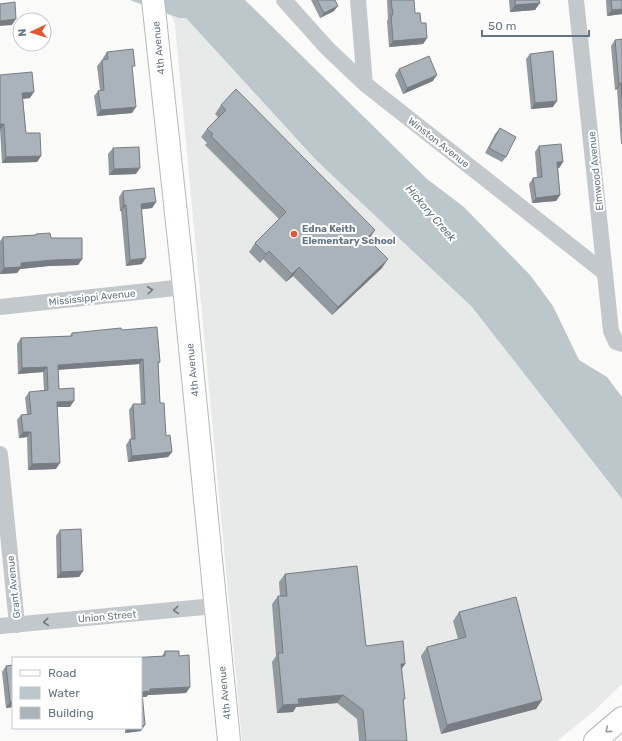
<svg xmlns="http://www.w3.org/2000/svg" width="622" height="741" font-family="Rubik,sans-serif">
<rect width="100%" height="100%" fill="#fafaf8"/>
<!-- built -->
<path fill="#e8e9e9" d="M171,15L179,18H186L316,160L472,307L622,499V684L593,712L557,741H242L175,25Z"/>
<!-- water -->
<path fill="#bbc7cb" d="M130,0H245L427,179L464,207L530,275L553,306L579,360L607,377L622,397V499L472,307L316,160L186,18H179Z"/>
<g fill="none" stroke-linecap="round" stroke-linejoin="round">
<!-- secondary casing -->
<g stroke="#b3babf" stroke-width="24">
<path id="secondary" d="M153,0L184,287L229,741
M595,741L622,718"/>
</g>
<!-- street -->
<path stroke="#c3c8cc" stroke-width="16" d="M284,0L327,48L365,84L605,273
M358,0L365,84
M576,0L611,331L616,342L622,344
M0,307L184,287
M0,454L17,625
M0,626L215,606"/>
<!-- secondary -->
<use href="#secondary" stroke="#fff" stroke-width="22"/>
</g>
<!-- wall -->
<path fill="#929a9f" d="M311,0H335L334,11L320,18Z
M387,0H414L415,13L421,23L427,38L423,44L389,47L387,21L388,19Z
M509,0H539L535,10L510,12Z
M606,0H622V14L607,16Z
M622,39V144H621L617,89L615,90L611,46L615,40Z
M107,52L132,69V113L97,116L94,96L98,91L100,90L97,66L102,60H103V58Z
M530,54L553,107L531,109L526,59Z
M399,69L433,81L403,94L395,75Z
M0,75L30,98L23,99L26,133L41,156L37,162L2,163L0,130Z
M221,105L368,239L382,268L332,315L293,276L286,282L263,259L260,263L249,252L255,243L279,219L205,145L207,143L201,137L207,129L218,117L215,114Z
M500,128L506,157L502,162L485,153L495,134Z
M539,146L563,162L559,168H558L560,195L556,201L532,203L529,184L533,178L537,177L535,152Z
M113,148L136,174L109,175L108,154Z
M123,191L156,202L152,208L142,209V264L126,266L121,211H120L119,197Z
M36,234L51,238L82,259L78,265L49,266L20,269L17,273L0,274V241L3,237L35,235Z
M122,330L160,362L158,364L160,403L166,436L172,452L168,457L128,462L126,445L130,439H131L129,410L133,404H141L139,364L58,370L59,389L70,407H57L56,469L28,470L27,437L19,438L17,420L21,415L27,414L25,398L29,392L44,391L43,372L18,374L17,344L21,338L70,336L72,333Z
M60,530L83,571L79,577L57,578L56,536Z
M285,574L366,646L405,664L401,669L407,741H359L357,719L337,703L296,707L293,712L277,713L272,662L276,656L272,604L278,596H280L279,582Z
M459,612L542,700L536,709L441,734L421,656L427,647L458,639L453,621Z
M165,651L179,656L190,687L186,693L148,695L146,697H143L141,731L125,733V728H141V658L162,656Z
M13,665V707L6,708L2,672L6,666Z"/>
<!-- shaded-wall -->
<path fill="#777d82" d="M540,3L535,10L510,12L515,5Z
M338,6L334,11L320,18L324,13Z
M622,9V14L607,16L612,10Z
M16,19L12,25L0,26V21Z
M427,38L423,44L389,47L393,41Z
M437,75L433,81L403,94L407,88Z
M621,83L617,89L615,90L619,84Z
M34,92L30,98L18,99L22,93Z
M557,101L553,107L531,109L535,103Z
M136,107L132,113L97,116L101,110Z
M0,124H4L0,130Z
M41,156L37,162L2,163L6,157Z
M557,162H563L559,168H553Z
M140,168L136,174L109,175L114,169Z
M560,195L556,201L532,203L536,198Z
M156,202L152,208L137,210L141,204Z
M124,205H126L121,211H120Z
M375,230L369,239L361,246L367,238Z
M269,251L260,263L266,254Z
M146,258L142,264L126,266L130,260Z
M82,259L78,265L49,266L20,269L17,273L0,274L4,268L21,263L53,260Z
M388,259L382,268L332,315L338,307Z
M299,267L293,276L286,282L292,274Z
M143,359L139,364L54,370L58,365Z
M47,367L43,372L18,374L22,368Z
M74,401L70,407H53L57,402Z
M23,432H31L27,437L19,438Z
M172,452L168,457L128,462L132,456Z
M60,463L56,469L28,470L32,464Z
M83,571L79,577L57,578L61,572Z
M401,664H405L399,673Z
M190,687L186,693L148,695L146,697H141L142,692L150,689Z
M343,695L337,703L296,707L293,712L277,713L283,705L298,699Z
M542,700L536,709L441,734L447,725Z
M13,701V707L6,708L10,702Z
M145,725L141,731L125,733L128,728H141V726Z"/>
<!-- building -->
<path fill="#aab3b9" stroke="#777d82" d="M317,0H335L338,6L324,13Z
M391,0H414L415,13H420L421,23H426L427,38L393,41L391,15H393Z
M515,0H539L540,3L515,5Z
M611,0H622V9L612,10Z
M15,2L16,19L0,21V4Z
M622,39V99L621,83L619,84L615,40Z
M133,49L135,66H132L136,107L101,110L98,91L104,90L102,60L108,59L107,52Z
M553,51L557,101L535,103L530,54Z
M429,56L437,75L407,88L399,69Z
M32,72L34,92L22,93L26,133H40L41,156L6,157L4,124H0V75Z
M236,89L375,230L367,238L388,259L338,307L299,267L292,274L269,251L266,254L255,243L286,212L211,136L213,134L207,129L226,110L221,105Z
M500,128L516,137L506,157L489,148Z
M561,144L563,162H557L560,195L536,198L533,178L542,177L539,146Z
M139,147L140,168L114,169L113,148Z
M154,188L156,202L141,204L146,258L130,260L126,205H124L123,191Z
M50,233L51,238H82V259L53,260L21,263V267L4,268L3,237L36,235V234Z
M157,327L160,362H158L160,403H164L166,436L170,435L172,452L132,456L130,439H135L133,404H145L143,359L58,365L59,389L74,388V401L57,402L60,463L32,464L31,432H23L21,415L31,414L29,392L48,390L47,367L22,368L21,338L72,336V333L121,328L122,330Z
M81,529L83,571L61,572L60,530Z
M357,566L366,646L403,641L405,664H401L405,699H403L407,741H366L363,710L343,695L298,699L299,704L283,705L278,653H283L278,596H287L285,574Z
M516,597L542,700L447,725L427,647L466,637L459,612Z
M165,651H179V656L189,655L190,687L150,689V691L142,692L145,725L141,726V658H129L165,656Z
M13,665V701L10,702L6,666Z"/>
<!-- one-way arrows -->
<defs><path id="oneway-chevron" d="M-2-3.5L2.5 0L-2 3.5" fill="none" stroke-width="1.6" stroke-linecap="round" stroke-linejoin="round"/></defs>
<g stroke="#6a7a87">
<use href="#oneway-chevron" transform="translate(150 290) rotate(-6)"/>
<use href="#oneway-chevron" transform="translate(176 610) rotate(175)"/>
<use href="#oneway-chevron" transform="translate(46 622) rotate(175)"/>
</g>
<use stroke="#939fa8" href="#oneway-chevron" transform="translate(608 730) rotate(140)"/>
<!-- markers -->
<circle fill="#e4572e" stroke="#fff" stroke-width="1.5" cx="294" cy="234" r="4"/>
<g text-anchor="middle" stroke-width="4" stroke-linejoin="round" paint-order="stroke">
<!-- street labels -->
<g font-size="10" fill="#657683" stroke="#fff">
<text transform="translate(158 48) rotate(-96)" y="4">4th Avenue</text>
<text transform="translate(439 142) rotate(38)" y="4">Winston Avenue</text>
<text transform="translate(595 171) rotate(-96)" y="4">Elmwood Avenue</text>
<text transform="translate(92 297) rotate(-6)" y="4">Mississippi Avenue</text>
<text transform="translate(192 370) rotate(-96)" y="4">4th Avenue</text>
<text transform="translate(13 587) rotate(-96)" y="4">Grant Avenue</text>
<text transform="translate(107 616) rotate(-5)" y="4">Union Street</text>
<text transform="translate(224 693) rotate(-96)" y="4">4th Avenue</text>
</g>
<!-- poi labels -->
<g font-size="10" font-weight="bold" fill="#657683" stroke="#fff" text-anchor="start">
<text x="302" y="232">Edna Keith<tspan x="302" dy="12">Elementary School</tspan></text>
</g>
<!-- water labels -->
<g font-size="11" font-style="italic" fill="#60757c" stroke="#fff">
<text transform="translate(431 213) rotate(49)" y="4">Hickory Creek</text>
</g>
</g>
<!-- legend -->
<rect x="12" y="657" width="130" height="72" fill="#ffffff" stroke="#c1c8cd"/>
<rect x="20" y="670" width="20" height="6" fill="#ffffff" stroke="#c1c8cd"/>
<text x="48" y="677" font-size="12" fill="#657683">Road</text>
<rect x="20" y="687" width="20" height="12" fill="#bbc7cb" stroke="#c1c8cd"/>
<text x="48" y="697" font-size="12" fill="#657683">Water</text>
<rect x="20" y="707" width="20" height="12" fill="#aab3b9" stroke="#c1c8cd"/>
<text x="48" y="717" font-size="12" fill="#657683">Building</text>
<!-- north arrow -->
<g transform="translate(32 32) rotate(266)"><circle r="19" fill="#ffffff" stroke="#c1c8cd"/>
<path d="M0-3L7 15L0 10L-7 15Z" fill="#e4572e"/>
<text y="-6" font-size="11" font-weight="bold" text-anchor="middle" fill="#657683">N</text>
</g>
<!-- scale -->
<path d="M482 30v6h107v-6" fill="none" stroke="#657683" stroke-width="2"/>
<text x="488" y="30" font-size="12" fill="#657683" stroke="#ffffff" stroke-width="3" paint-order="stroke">50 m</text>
</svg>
